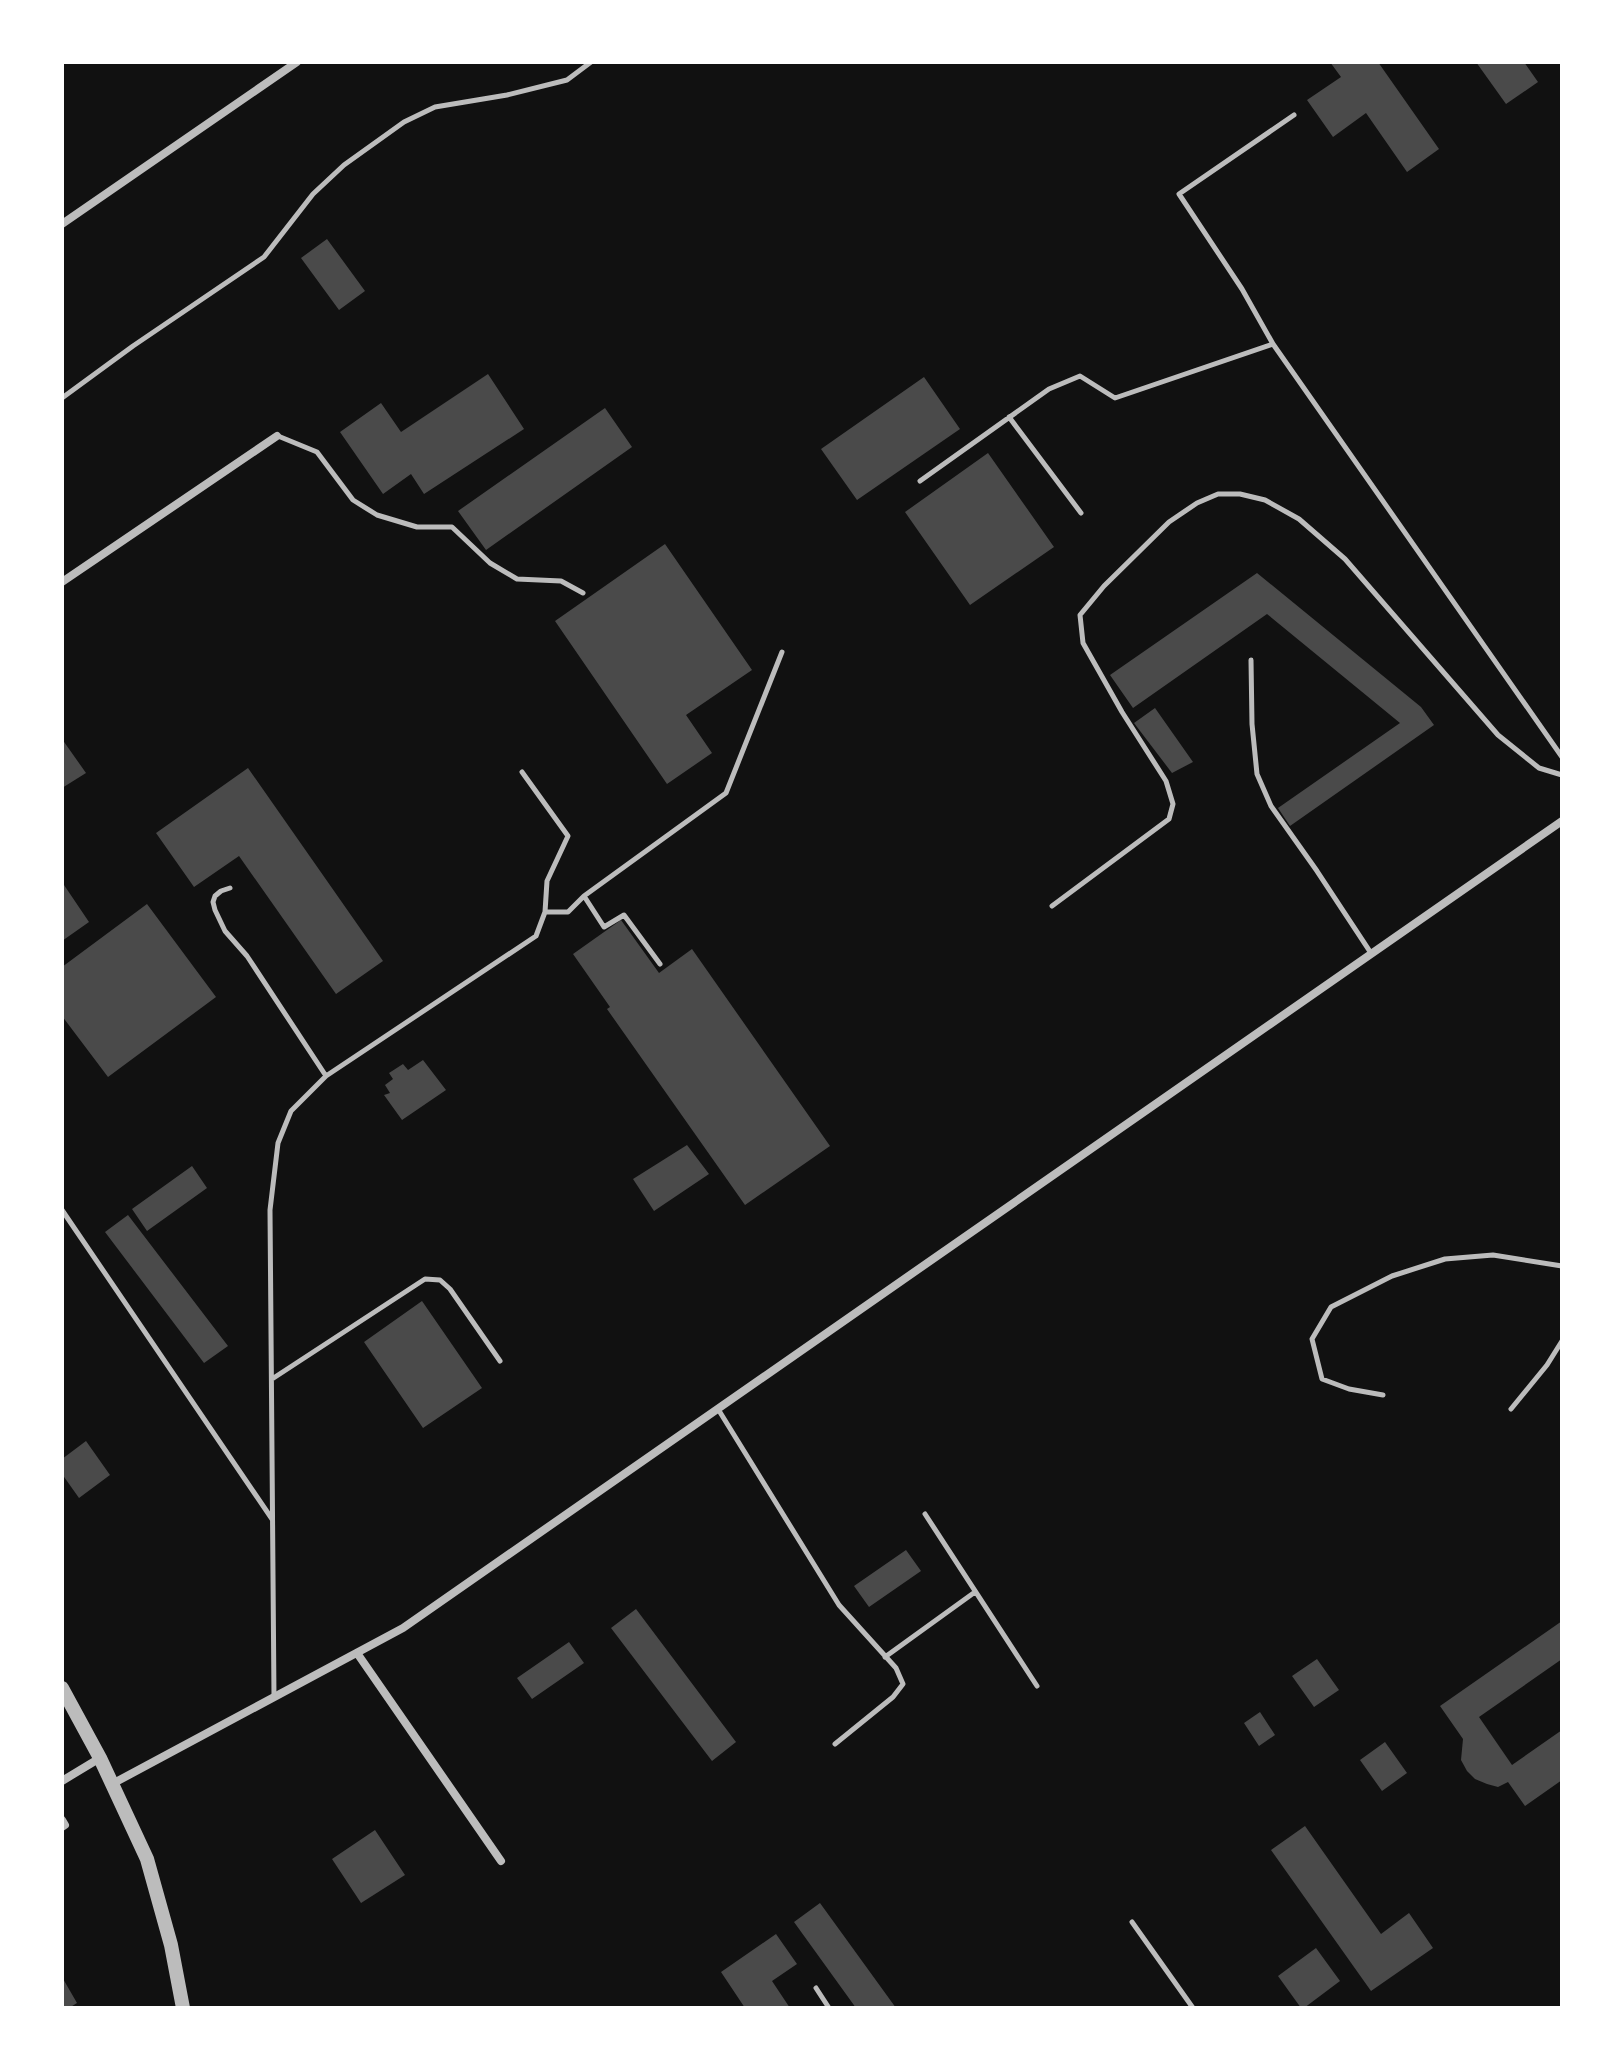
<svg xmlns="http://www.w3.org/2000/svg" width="1624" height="2070" font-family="Rubik,sans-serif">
<rect width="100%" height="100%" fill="#111"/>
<!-- building -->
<path fill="#4a4a4a" d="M1330,62H1378L1439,149L1407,172L1366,113L1333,137L1307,100L1341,77Z
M1476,62H1524L1538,82L1506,104Z
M327,239L365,291L339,310L301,258Z
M488,374L524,429L424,494L411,474L383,494L340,432L381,403L401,432Z
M924,377L960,429L857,500L821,449Z
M605,408L632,447L486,550L458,511Z
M988,453L1054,547L970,605L905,512Z
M665,544L752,670L686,715L712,753L667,784L555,621Z
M1257,573L1421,707L1434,725L1290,826L1278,808L1400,723L1267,614L1133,708L1110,675Z
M1155,708L1193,762L1172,773L1134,723Z
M62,739L86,773L62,788Z
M248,768L383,961L336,994L239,856L194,887L156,833Z
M62,882L89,922L62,941Z
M147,904L216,997L108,1077L62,1016V967Z
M621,920L659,973L692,949L830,1146L745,1205L607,1009L610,1007L573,954Z
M423,1060L446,1090L402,1120L384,1095L390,1093L385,1085L393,1079L389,1073L403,1064L408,1070Z
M687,1145L709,1174L654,1211L633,1179Z
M192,1166L207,1188L147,1231L132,1209Z
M128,1215L228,1346L204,1363L105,1232Z
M422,1301L482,1388L423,1428L364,1342Z
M86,1441L110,1475L79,1498L62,1474V1459Z
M906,1550L921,1571L869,1607L854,1586Z
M636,1609L736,1742L712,1761L611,1628Z
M1562,1621V1659L1479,1717L1512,1765L1562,1730V1780L1525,1806L1508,1782L1498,1787L1487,1784L1475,1779L1467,1771L1461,1760L1463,1739L1440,1706Z
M569,1642L584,1663L532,1699L517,1678Z
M1317,1659L1339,1690L1314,1707L1292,1676Z
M1260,1712L1275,1735L1259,1746L1244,1723Z
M1385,1742L1407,1773L1382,1791L1360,1760Z
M1305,1826L1381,1934L1409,1913L1433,1948L1371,1991L1271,1850Z
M375,1830L405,1875L361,1903L332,1859Z
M820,1903L896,2008H856L794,1922Z
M776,1934L797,1964L772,1981L790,2008H745L721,1972Z
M1316,1948L1340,1981L1304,2008H1301L1278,1976Z
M62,1977L77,2003L69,2008H62Z"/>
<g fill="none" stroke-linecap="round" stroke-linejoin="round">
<!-- service -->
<path stroke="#bcbcbc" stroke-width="5" d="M1273,344L1242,289L1179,194L1294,115
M62,398L133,346L264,257L313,194L344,165L404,122L435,107L507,95L567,80L591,62
M1009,417L1081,513
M278,436L317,452L353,500L377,515L417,527H452L490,563L517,579L561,581L583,593
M920,481L1049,389L1080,376L1115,398L1273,344L1562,757
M1251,660L1252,724L1257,774L1271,806L1317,871L1371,953
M522,772L568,836L547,881L545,912
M230,888L221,891L215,896L213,902L215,910L225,931L247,956L326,1076
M584,896L604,927L624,915L660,964
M1052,906L1169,819L1173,804L1166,781L1122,712L1083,643L1080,615L1104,586L1169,522L1197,503L1218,494H1240L1265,500L1299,519L1345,559L1498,735L1539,768L1562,775
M62,1210L272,1519
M272,1379L425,1279L440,1280L450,1289L500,1361
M1383,1395L1349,1389L1322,1379L1312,1339L1331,1307L1392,1276L1445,1259L1493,1255L1562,1266
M718,1409L839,1605L896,1668L903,1684L893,1697L835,1744
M1511,1409L1547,1365L1562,1341
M925,1514L1037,1686
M885,1657L975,1592
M274,1697L270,1210L278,1143L291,1111L326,1076L536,936L545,912H568L584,896L726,793L782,652
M1132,1922L1193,2008
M816,1988L829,2008"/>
<!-- minor -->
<path stroke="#bcbcbc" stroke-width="8" d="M62,224L297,62
M62,582L277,436
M357,1653L501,1861
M62,1781L100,1758
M112,1784L403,1628L1562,821
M62,1820L65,1825L62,1827"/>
<!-- tertiary -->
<path stroke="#bcbcbc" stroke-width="14" d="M62,1688L100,1758L147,1859L171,1945L183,2008"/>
</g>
<!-- border -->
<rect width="1624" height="2070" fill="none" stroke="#ffffff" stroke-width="128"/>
</svg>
